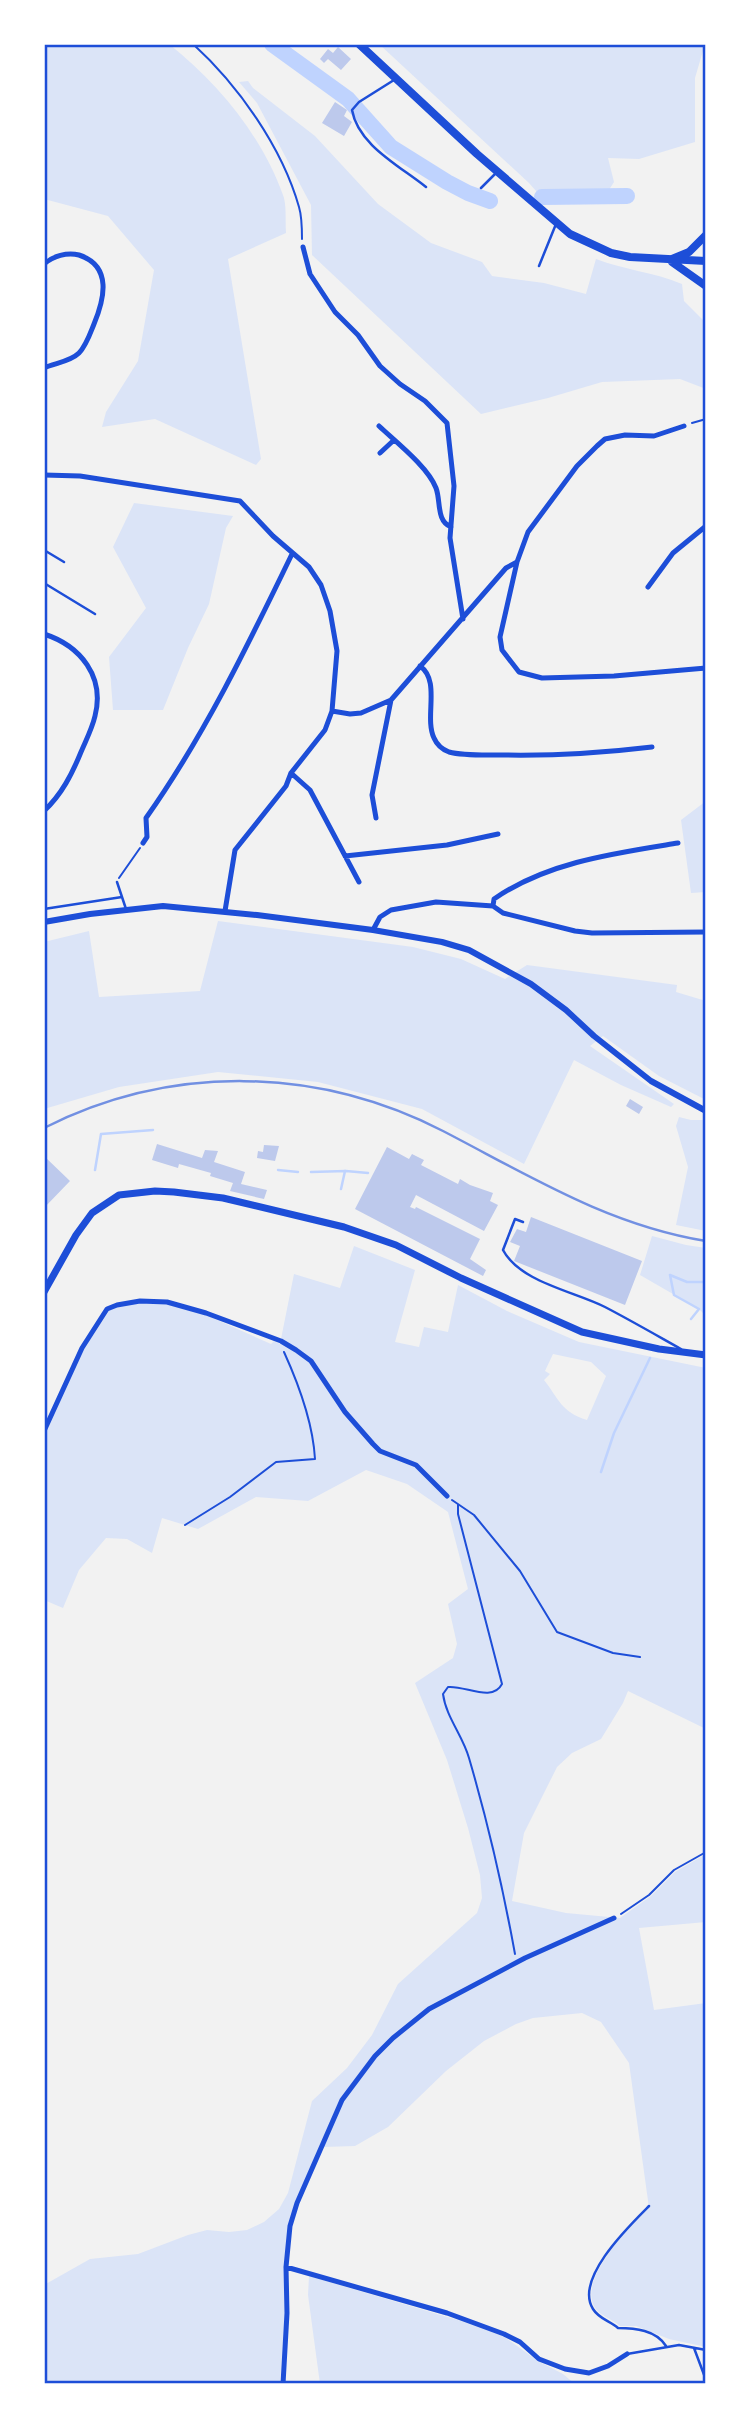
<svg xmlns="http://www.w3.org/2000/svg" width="750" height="2428" font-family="'DejaVu Sans',sans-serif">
<rect width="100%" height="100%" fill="#f2f2f2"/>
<!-- green -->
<path fill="#dbe4f7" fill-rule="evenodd" d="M44,44H169C218,83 262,136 283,195C287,206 285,221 286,233L228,259L261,459L256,465L155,419L102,427L106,412L138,361L154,270L108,216L44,199Z
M379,44H705L695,78V142L639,159L608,158L614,182L607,193H563L544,200L529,183Z
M248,81L253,88L315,136L378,204L431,243L482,262L492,276L544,283L586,294L596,259C624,270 654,272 682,284L684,301L706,323V389L680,379L602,382L548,398L481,414L312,255L311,205L257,103L239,82Z
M134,503L233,516L226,528L209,604L188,648L163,710H113L109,657L146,608L113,547Z
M706,801V892L691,893L681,820Z
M218,921L413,947L461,959L505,979L527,965L677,985L676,992L706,1001V1100L659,1076L603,1036L590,1046L674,1104L671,1107L621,1085L574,1060L524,1164L422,1109L318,1082L218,1072L119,1087L44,1109V942L89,931L99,997L200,991Z
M706,1114V1231L676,1225L688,1167L676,1126L679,1117L691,1120H703Z
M652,1236L686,1245L706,1248V1316L699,1309L640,1275Z
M354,1246L415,1270L395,1342L419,1347L424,1327L448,1332L458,1285L507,1311L579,1342L706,1368V1729L628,1691L623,1703L601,1739L572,1753L557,1767L524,1833L512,1901L566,1913L620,1918L651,1896L675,1872L706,1854V1922L639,1928L654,2010L706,2003V2347L669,2339L636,2326H620C611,2318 599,2316 594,2306C579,2277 630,2227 649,2208L629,2063L601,2022L582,2013L533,2018L516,2024L484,2041L446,2071L388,2127L355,2146L323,2147L342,2103L353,2088L351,2085L338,2104L295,2202L288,2226L284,2267L285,2313L280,2384H44V2285L90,2259L138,2254L188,2235L207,2230L229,2232L247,2230L264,2222L279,2209L288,2193L312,2101L347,2068L372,2035L398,1984L477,1913L482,1898L480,1875L468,1828L447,1760L415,1683L453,1658L457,1644L448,1604L468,1589L448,1512L407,1484L366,1470L308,1501L256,1497L198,1529L162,1518L152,1553L127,1539L106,1538L79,1570L63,1608L44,1600V1437L66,1384L84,1349L109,1311L118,1306L141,1302L167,1304L206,1315L271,1344L274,1341L280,1344L294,1274L340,1288ZM553,1354L591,1362L606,1376L587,1420C561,1412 559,1399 544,1380L550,1374L545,1371Z
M309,2276L461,2321L503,2336L538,2361L563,2374L575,2384H320L308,2295Z"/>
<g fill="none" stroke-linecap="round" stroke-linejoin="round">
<!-- stream -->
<path stroke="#bfd3fe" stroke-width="2.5" d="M95,1170L101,1134L153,1130
M278,1170L298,1172
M311,1172L346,1171L368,1173
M341,1189L345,1171
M691,1319L699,1309L674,1295L670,1275L687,1282H706
M601,1472L614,1433L650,1358"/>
<!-- river -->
<path stroke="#bfd3fe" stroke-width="16" d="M272,44L348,99L391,147L447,182L468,193L490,201
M542,197L627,196"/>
</g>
<!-- building -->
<path fill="#bdc9ec" d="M338,47L351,59L341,70L328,59L324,63L320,59L328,49L333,53Z
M335,102L347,110L344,116L352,122L344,136L322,123Z
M630,1099L643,1107L639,1114L626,1106Z
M157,1144L202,1158L205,1150L218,1151L214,1162L245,1172L241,1184L267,1190L264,1199L230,1191L233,1183L210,1176L211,1173L179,1164L178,1168L152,1160Z
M264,1145L279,1146L275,1161L257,1158L258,1151L263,1152Z
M387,1147L409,1159L412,1154L424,1160L421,1165L458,1184L460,1179L470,1185L493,1193L490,1201L498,1205L484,1231L416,1195L410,1207L415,1209L416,1207L480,1239L470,1259L486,1270L483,1276L355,1209Z
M44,1156L70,1181L44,1208Z
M531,1217L642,1261L625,1305L514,1261L520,1246L510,1242L517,1229L526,1232Z"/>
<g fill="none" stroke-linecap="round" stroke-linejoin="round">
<!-- path -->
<path stroke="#1d4ed8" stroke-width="2" d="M193,44C238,85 282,147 299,207C302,217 302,228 302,239
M692,423L706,419
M119,878L140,848
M452,1500L474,1515L520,1571L557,1632L613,1653L640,1657
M458,1504V1514L502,1684C492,1703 465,1685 448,1687L443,1694C446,1717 463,1736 469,1758C488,1823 503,1888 515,1954
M185,1525L230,1497L276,1462L315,1459C313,1423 299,1385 284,1352
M621,1914L649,1895L674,1870L706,1852"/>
<!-- service -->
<path stroke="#1d4ed8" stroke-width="2.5" d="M394,80L359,102L352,110C358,145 400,166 426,187
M481,188L495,174
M539,266L556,224
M44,550L64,562
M44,583L95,614
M117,882L126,909
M44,909L122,897
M523,1222L515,1219L503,1250C520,1282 573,1291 605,1307C630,1320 656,1335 681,1349
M649,2206C629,2226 574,2279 593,2309C599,2319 610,2321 618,2328C635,2328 656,2330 666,2346
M694,2348L706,2380
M627,2354L679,2345L706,2350"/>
<!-- minor -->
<path stroke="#1d4ed8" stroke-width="5" d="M303,247L310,274L335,312L358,335L380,366L400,384L425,401L447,423L454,486L450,538L463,619
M44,264C53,256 67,252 79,255C113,266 104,300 94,324C90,334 86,346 79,353C70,362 54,363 44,368
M379,426C396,442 428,467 436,488C441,501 436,521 451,527
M380,453L394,440
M44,475L80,476L240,501L273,536L309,567L321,585L330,611L337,651L332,711L325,730L291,773L286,786L235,850L225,911
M517,562L500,637L502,650L519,672L542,678L614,676L706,668
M648,587L673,553L706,526
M44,634C81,646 105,677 95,716C92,729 86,740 81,752C72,774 62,794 44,811
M420,666C441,681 424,717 434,738C437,745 441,749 449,752C464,756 486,755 502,755C553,756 602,753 652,747
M332,711L350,714L361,713L391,700L506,568L517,562L528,532L577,466L597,446L605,439L625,435L654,436L684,426
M291,773L310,790L359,882
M376,818L372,795L391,700
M143,843L147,837L146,818C204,736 248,645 292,554
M345,856L447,845L498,834
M493,906L494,899C547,862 616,853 678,843
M373,930L380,917L391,910L436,902L493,906L503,913L575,931L592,933L706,932
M44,1431L82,1348L107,1309L117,1305L140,1301L167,1302L206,1313L281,1341L296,1350L311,1361L345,1412L373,1444L380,1451L416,1465L447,1496
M286,2267L447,2313L504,2334L520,2342L539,2359L565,2369L589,2373L608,2366L627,2354
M283,2384L287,2313L286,2267L290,2226L297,2203L342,2100L375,2056L393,2038L429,2009L525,1958L614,1918"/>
<!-- tertiary -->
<path stroke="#1d4ed8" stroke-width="6" d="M44,922L90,914L163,906L257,915L373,930L442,942L469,950L531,984L566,1010L594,1036L651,1081L706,1111"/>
<!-- secondary -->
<path stroke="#1d4ed8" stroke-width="7" d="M44,1292L76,1235L92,1213L119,1195L155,1191L174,1192L223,1198L344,1227L396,1245L461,1278L582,1332L659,1349L706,1355"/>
<!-- primary -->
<path stroke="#1d4ed8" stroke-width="8" d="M359,44L477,154L570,234L611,253L630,257L706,261
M672,259L689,252L706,235
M672,262L706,286"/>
<!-- rail -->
<path stroke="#7290e2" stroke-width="2.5" d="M44,1128C171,1064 316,1066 443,1131C530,1176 608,1225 706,1241"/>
</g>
<!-- border -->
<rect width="750" height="2428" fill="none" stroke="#ffffff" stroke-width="91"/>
<rect x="46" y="46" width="658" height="2336" fill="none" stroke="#1d4ed8" stroke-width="2.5"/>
</svg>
